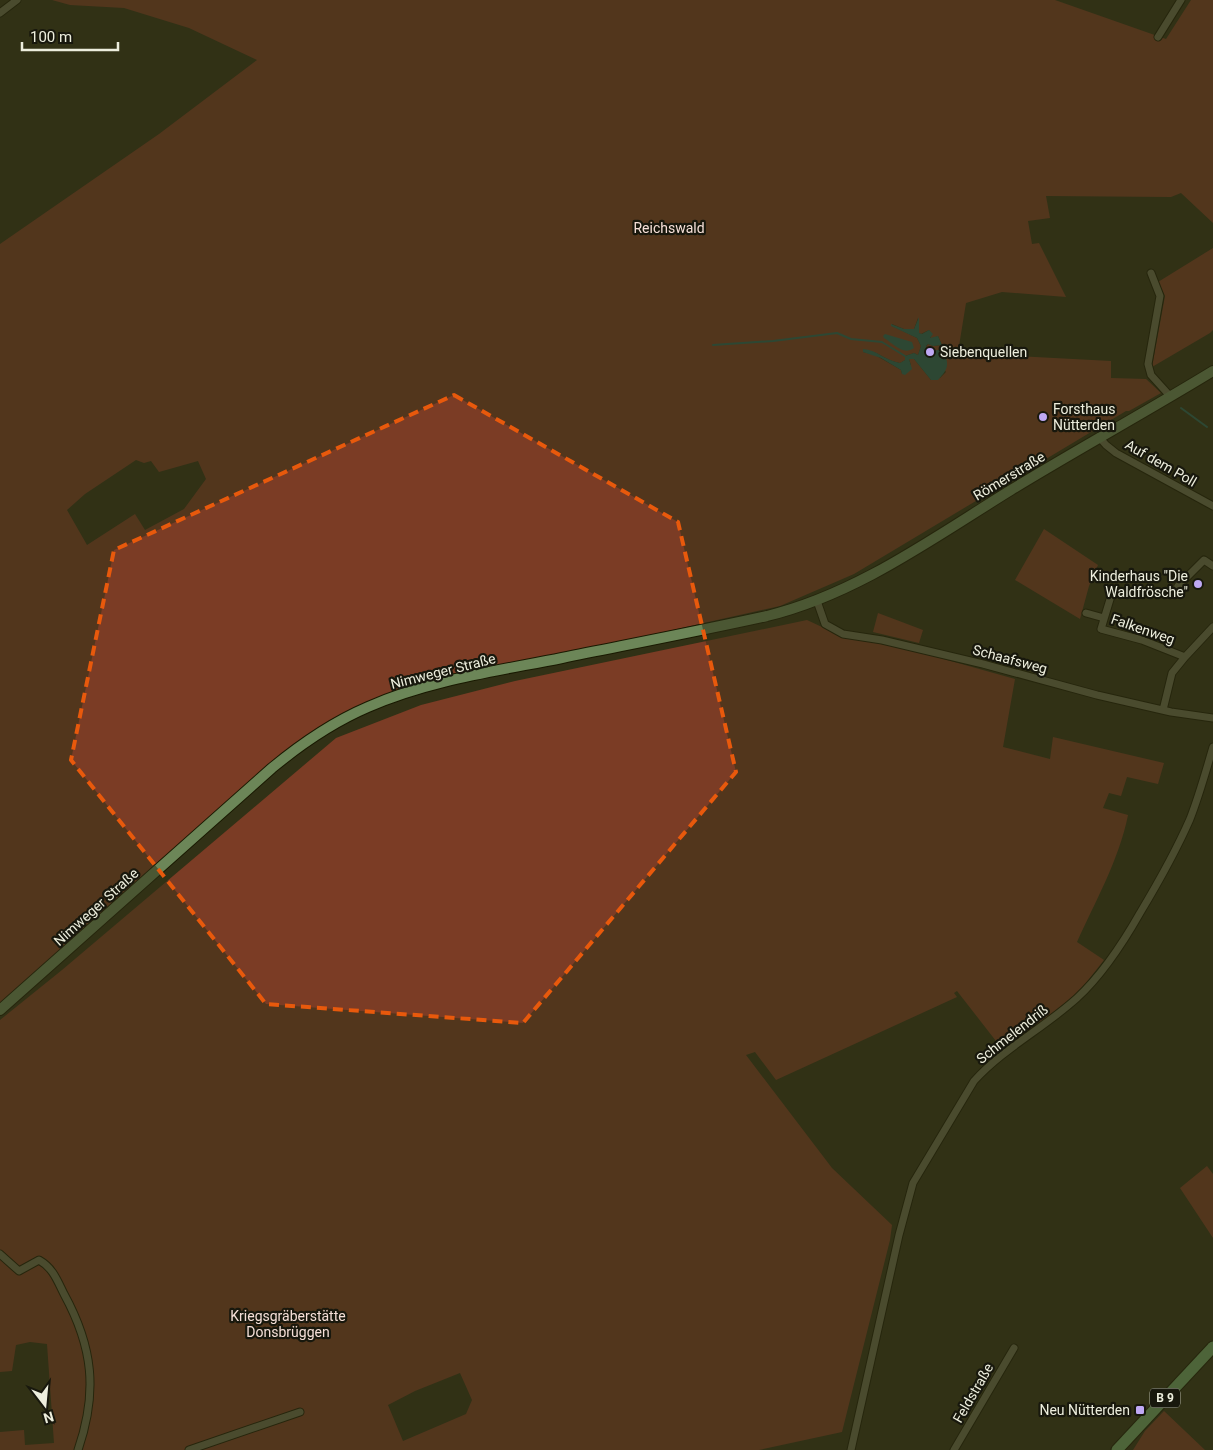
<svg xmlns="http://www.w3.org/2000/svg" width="1213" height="1450" font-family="Roboto,sans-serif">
<rect width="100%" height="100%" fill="#313116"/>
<!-- green -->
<path fill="#7b3c25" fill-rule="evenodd" d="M52,0H1055L1166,39L1191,0H1213V223L1181,193L1171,197L1046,196L1050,218L1028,221L1032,244L1039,243L1066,297L1002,292L966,303L959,346L998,358V355L1111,361V378L1146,379L1161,393L1129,411H1126L854,574L780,606L521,664L388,699L311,738L0,1006V244L159,134L257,60L189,28L124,8L70,5ZM918,318L919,333L921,334L929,330L932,334L930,339L938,336L942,345L933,346L928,344L925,349L926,352L932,351L946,372L940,378L931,380L914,359H909L911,365L902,374L901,370L875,355L863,352V350C877,350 886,361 900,363L905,360V356L914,353L918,355L921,346L917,338L892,326V324L904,329H914ZM136,460L144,463L151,461L159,472L198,461L206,479L184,509L145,530L135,514L87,545L67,510L85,494Z
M1213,248V330L1210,333L1152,367L1165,296L1158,282Z
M1044,529L1098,565L1089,586L1080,619L1015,580Z
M878,613L923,630L919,643L873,632Z
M807,620L839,635L915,651L1015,679L1003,747L1050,759L1053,737L1164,763L1158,784L1127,777L1121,796L1109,793L1103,808L1128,815C1119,860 1095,902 1077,942L1104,960L1078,993L1058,1010L1003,1050L957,991L954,993L957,997L776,1080L755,1052L746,1055L832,1168L892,1225L890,1240L842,1432L759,1450H0V1432L24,1430L25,1445L54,1443L47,1344L30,1342L16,1345L12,1371L0,1372V1020L62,970L336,738L421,705L515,681ZM460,1373L472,1400L466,1414L403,1441L388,1405L415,1391Z
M1207,1166L1213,1174V1238L1180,1188Z
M1164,1411L1205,1450H1133L1145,1431Z"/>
<!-- water -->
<path fill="#286357" d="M919,317V333L922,334L929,330L933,334L930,338L938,336L942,345L933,346L928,344L926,346V352L944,349C948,365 950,367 938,380H931L914,359H909L912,369L905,375L902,374L901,370L881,358L863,352V349C877,350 886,361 900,363L905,360V356L914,353L918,355L921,346L917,338L891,326V324L904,329H914Z
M885,334L912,342L914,348C903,356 894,344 884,338L883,336Z"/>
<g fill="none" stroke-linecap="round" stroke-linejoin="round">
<!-- stream -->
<path stroke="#286357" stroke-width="2" d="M713,345L773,341L837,333L851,339L882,342L905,356
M1181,408L1207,427"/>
<!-- street casing -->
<g stroke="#191901" stroke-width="9">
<path id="street" d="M0,13L17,0
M1158,37L1181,0
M1151,273L1160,296L1148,364L1151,375L1170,396
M1099,437L1106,445L1116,453L1213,506
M1178,586L1204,560L1213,566
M1111,596L1101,629L1142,640L1185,657
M817,601L825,624L843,634L882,640L983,664L1097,695L1171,712L1213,718
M1086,613L1104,618
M1163,710L1172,673L1185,657L1213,627
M0,1254L19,1271L39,1260C53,1268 57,1280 64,1294C93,1347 98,1392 78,1450
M189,1450L300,1412
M851,1450L899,1235L913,1183L974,1081C1004,1048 1044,1028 1077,998C1103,974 1123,943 1140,913C1158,883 1176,851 1190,819C1199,796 1206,771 1213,747
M954,1450L1014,1348"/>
</g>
<!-- secondary casing -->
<g stroke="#191901" stroke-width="12">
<path id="secondary" d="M0,1010L272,768C301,744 333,722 368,707C429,680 497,671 562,658C631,644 699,631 767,616C857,594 933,538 1011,490C1078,449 1146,412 1213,371"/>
</g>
<!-- primary casing -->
<g stroke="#191901" stroke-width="13">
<path id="primary" d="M1117,1450L1213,1347"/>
</g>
<!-- street -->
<use href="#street" stroke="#696a4d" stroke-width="7"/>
<!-- secondary -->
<use href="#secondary" stroke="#6c8658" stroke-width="10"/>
<!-- primary -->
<use href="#primary" stroke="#70a264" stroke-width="11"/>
</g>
<!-- marked area -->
<path d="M0 0H1213V1450H0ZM454,395L678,522L736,772L523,1023L266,1004L71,760L114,550Z" fill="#313116" fill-opacity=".55" fill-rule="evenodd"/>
<path fill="none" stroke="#e8590c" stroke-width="4" stroke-dasharray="10 6" stroke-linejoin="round" d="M454,395L678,522L736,772L523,1023L266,1004L71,760L114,550Z"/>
<!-- markers -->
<g fill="#bfa9f4" stroke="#18180d" stroke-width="2">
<circle cx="930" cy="352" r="5"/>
<circle cx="1043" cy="417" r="5"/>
<circle cx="1198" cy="584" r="5"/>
<rect x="1135" y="1405" width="10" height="10" rx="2.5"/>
</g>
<g text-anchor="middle" stroke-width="4.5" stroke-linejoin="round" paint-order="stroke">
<!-- shield labels -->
<rect fill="#18180d" stroke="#adae9f" stroke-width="1" x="1150" y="1388.5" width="30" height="19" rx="4"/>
<g font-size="12" font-weight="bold" fill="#edeedd">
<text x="1165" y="1402">B 9</text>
</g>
<!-- park labels -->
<g font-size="14" fill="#f5dfd7" stroke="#18180d">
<text x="669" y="233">Reichswald</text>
<text x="288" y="1321">Kriegsgräberstätte<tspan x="288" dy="16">Donsbrüggen</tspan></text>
</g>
<!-- poi labels -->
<g font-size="14" fill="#edeedd" stroke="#18180d" text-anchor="start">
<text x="940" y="357">Siebenquellen</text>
<text x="1053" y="414">Forsthaus<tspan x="1053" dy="16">Nütterden</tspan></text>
<text x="1188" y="581" text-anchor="end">Kinderhaus "Die<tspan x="1188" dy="16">Waldfrösche"</tspan></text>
<text x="1130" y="1415" text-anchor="end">Neu Nütterden</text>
</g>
<!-- street labels -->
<g font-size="14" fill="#edeedd" stroke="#18180d">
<text transform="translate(1161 463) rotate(30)" y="5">Auf dem Poll</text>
<text transform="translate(1009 476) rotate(-31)" y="5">Römerstraße</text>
<text transform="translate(1143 629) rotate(19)" y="5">Falkenweg</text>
<text transform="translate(1010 659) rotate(15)" y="5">Schaafsweg</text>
<text transform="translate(443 671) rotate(-14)" y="5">Nimweger Straße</text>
<text transform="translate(96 907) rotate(-42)" y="5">Nimweger Straße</text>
<text transform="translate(1012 1034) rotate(-38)" y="5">Schmelendriß</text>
<text transform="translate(973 1393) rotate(-60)" y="5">Feldstraße</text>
</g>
</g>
<!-- north arrow -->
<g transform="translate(45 1405) rotate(164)" stroke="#18180d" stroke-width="4" paint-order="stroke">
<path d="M0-4L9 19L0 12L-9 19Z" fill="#edeedd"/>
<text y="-8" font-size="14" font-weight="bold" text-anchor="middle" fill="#edeedd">N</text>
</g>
<!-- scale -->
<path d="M22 42v8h96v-8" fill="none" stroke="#edeedd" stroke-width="2.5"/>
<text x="30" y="42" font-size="15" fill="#edeedd" stroke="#18180d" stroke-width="4" paint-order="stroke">100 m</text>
</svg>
